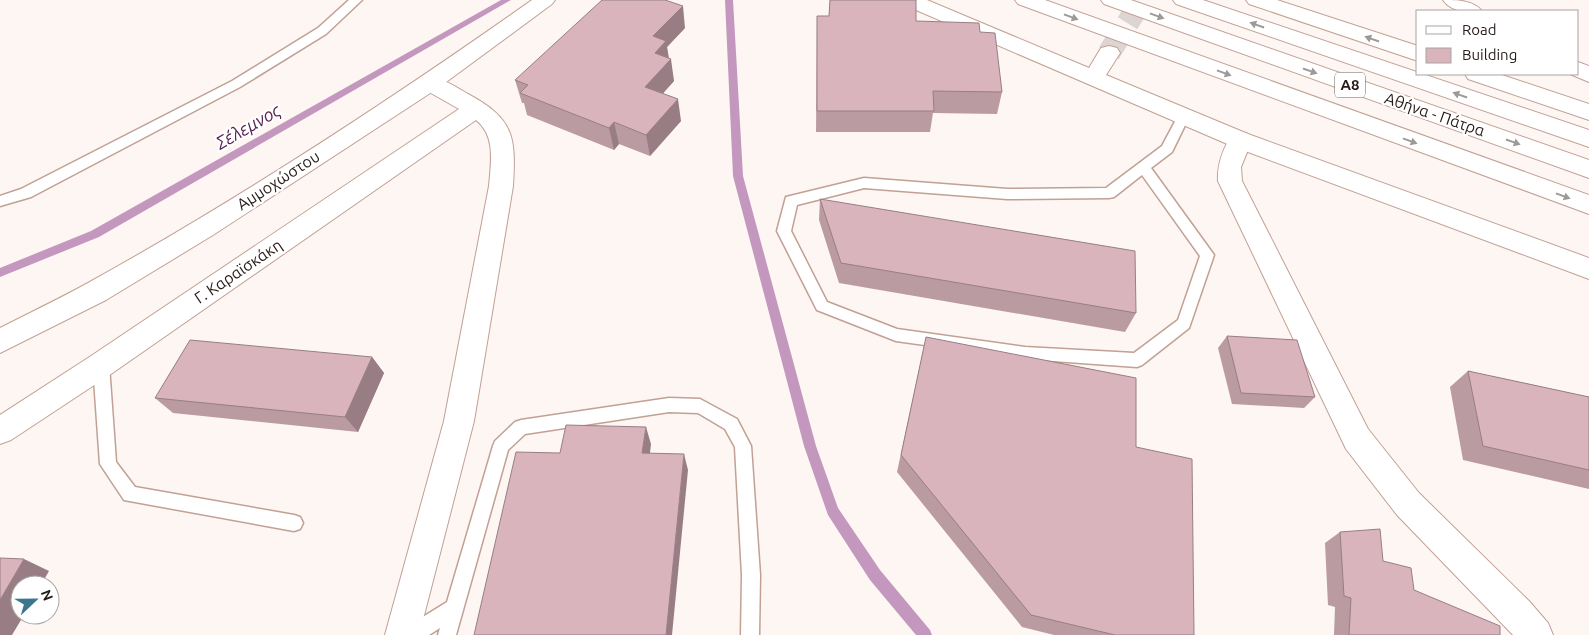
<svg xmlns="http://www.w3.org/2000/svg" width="1589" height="635" font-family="Ubuntu,sans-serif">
<rect width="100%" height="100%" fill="#fdf6f3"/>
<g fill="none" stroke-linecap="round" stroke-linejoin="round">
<!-- stream -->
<path fill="#c497bf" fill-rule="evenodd" d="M501,0H511L99,237L0,277V268L91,231Z
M725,0H733L743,176L816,446L838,508L880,570L930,630L932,635H916L870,580L828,515L804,446L733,176Z"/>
<!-- secondary-tunnel -->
<path stroke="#ddd5d2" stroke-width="23" stroke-dasharray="23 12" stroke-linecap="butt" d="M1109,53L1142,0"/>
<!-- lane casing -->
<g stroke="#c2a094" stroke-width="3">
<path id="lane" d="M349,0H362L326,34L240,87L31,197L0,206V196L21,189L232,81L318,28Z
M1183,113L1189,117L1172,152L1151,168L1214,255L1189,328L1142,365L1137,367L1025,359L896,341L817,310L777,231L786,197L864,178L1007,189L1106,188L1162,146L1179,114ZM1142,175L1200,256L1178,320L1134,353L1025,347L897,329L827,302L791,231L797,205L864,188L1007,199L1109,198L1114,197Z
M101,358L107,360L109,365L116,462L135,487L294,515L300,517L303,523L300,529L294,531L124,500L100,464L93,365L95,360Z
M669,398L700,399L737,419L751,446L760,575L759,635H741L742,575L735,447L725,429L698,413L669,412L525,434L508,450L456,635H438L440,628L429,635H403L405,628L447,602L493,446L495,441L515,422L521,420Z"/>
</g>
<!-- street casing -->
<g stroke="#c2a094" stroke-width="2">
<path id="street" d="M430,76C444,79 456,87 468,94C514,119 516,136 513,186L474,421L419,635H385L444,421L489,186C491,162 496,136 476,120L111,374L11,440L0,444V415L91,356L459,109L422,88L419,83L422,78Z
M1240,132L1248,134L1252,140L1241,167L1242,181L1368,429L1419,493L1529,601L1548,623L1553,635H1513L1397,515L1346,449L1218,181C1217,164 1223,149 1232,134Z"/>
</g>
<!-- secondary casing -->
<g stroke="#c2a094" stroke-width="2">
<path id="secondary" d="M532,0H555L552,4L438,88L213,235L106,300L0,353V328C29,313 59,299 88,283C241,198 389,101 532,0Z
M899,0H927L1089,68L1101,48L1109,46L1117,48L1120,53L1106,75L1248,134L1589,258V279L1232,146L902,4Z"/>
</g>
<!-- highway casing -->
<g stroke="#c2a094" stroke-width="2">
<path id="highway" d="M1015,0H1045L1589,195V214L1018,4Z
M1101,0H1131L1589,160V178L1104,4Z
M1173,0H1203L1589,130V147L1176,4Z
M1246,0H1277L1418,46V61L1249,4Z
M1443,0C1457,0 1473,0 1482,11C1468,12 1452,13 1443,0Z
M1578,62L1589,66V82L1570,74H1578Z
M1465,74H1499L1589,104V120L1468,79Z"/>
</g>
<!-- lane -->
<use href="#lane" fill="#fff" fill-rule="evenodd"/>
<!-- street -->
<use href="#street" fill="#fff" fill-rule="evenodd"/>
<!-- secondary -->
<use href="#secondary" fill="#fff" fill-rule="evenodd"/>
<!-- highway -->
<use href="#highway" fill="#fff" fill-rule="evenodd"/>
</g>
<!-- wall -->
<path fill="#bb9ba2" d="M830,0L916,21L980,32L1002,92L997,114L933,113L930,132H816L817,16H829Z
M685,28L667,47L669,58L674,81L663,93L681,121L650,156L619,144L614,150L527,115L524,103H522L515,80Z
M820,199L1136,313L1125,332L839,283L819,220Z
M1227,336L1315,397L1304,408L1232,404L1218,348Z
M926,337L1136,447L1194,635H1054L1022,627L897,472Z
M372,357L384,373L358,432L173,413L155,398Z
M1468,371L1589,397V489L1463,460L1450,387Z
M1340,532L1383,561L1414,590L1500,635H1334L1335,607L1328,605L1325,543Z"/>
<!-- shaded-wall -->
<path fill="#987e84" d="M683,6L685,28L667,47L669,61L671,59L674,81L649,109L645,87L653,36Z
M678,99L681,121L650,156L646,135Z
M614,122L619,144L614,150L609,128Z
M372,357L384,373L358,432L345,417Z
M646,427L651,444L648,470L642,453Z
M684,454L688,470L672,635H666Z
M24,559L49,571L41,585H20V615H24L12,635H0V600Z"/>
<!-- building -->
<path fill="#d9b4bc" stroke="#987e84" d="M602,0H665L683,6L653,36L666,41L655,53L671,59L645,87L678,99L646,135L614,122L609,128L520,93L528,85L515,80Z
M830,0H916V21L979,23L980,32L995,33L1002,92L933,91L934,111H817V16H829Z
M820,199L1135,251L1136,313L841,263Z
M1227,336L1297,340L1315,397L1241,393Z
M926,337L1136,378V447L1192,459L1194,635H1115L1031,615L901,455Z
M190,340L372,357L345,417L155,398Z
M1468,371L1589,397V470L1483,446Z
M566,425L646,427L642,453L684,454L666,635H474L516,452L560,453Z
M1380,529L1383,561L1411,568L1414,590L1500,626V635H1349L1351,598L1344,596L1340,532Z
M0,558L24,559L0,600Z"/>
<!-- one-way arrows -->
<defs><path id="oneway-solid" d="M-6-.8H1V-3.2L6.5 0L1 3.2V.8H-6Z" transform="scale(1.25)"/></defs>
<g fill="#9e9897">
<use href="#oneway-solid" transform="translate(1157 16) rotate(20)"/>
<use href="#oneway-solid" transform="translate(1071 17) rotate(20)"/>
<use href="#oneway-solid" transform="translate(1257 25) rotate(-161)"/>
<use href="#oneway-solid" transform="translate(1372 39) rotate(-161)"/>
<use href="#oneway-solid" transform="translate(1310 71) rotate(19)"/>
<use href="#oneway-solid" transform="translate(1224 73) rotate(20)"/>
<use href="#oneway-solid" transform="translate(1460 95) rotate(-161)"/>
<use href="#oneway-solid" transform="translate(1410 141) rotate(20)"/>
<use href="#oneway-solid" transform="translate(1513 142) rotate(19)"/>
<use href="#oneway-solid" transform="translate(1563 196) rotate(20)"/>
</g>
<g text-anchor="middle" stroke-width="4.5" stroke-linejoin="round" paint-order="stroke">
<!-- shield labels -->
<rect fill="#fff" stroke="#685f5d" stroke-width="1" x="1335" y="72.5" width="30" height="25" rx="4"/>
<g font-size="15" font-weight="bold" fill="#271b17">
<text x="1350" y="90">Α8</text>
</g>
<!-- street labels -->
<g font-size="16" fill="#271b17" stroke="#fff">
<text transform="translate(1435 114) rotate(19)" y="6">Αθήνα - Πάτρα</text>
<text transform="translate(278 180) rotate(-33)" y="6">Αμμοχώστου</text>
<text transform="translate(238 271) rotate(-34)" y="6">Γ. Καραϊσκάκη</text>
</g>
<!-- water labels -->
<g font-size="18" font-style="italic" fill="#582255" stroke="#fff">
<text transform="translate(248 127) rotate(-30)" y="6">Σέλεμνος</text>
</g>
</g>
<!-- legend -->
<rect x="1416" y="10" width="162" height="65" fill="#ffffff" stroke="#a9a4a2"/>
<rect x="1426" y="26" width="25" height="8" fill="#ffffff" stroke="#a9a4a2"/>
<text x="1462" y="35" font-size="15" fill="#271b17">Road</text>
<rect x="1426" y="48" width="25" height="15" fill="#d9b4bc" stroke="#a9a4a2"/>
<text x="1462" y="60" font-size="15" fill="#271b17">Building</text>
<!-- north arrow -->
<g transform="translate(35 600) rotate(68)"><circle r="24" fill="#ffffff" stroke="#a9a4a2"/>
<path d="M0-4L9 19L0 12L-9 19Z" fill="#3a778e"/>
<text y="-8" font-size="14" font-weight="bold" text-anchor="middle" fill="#271b17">N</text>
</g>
</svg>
